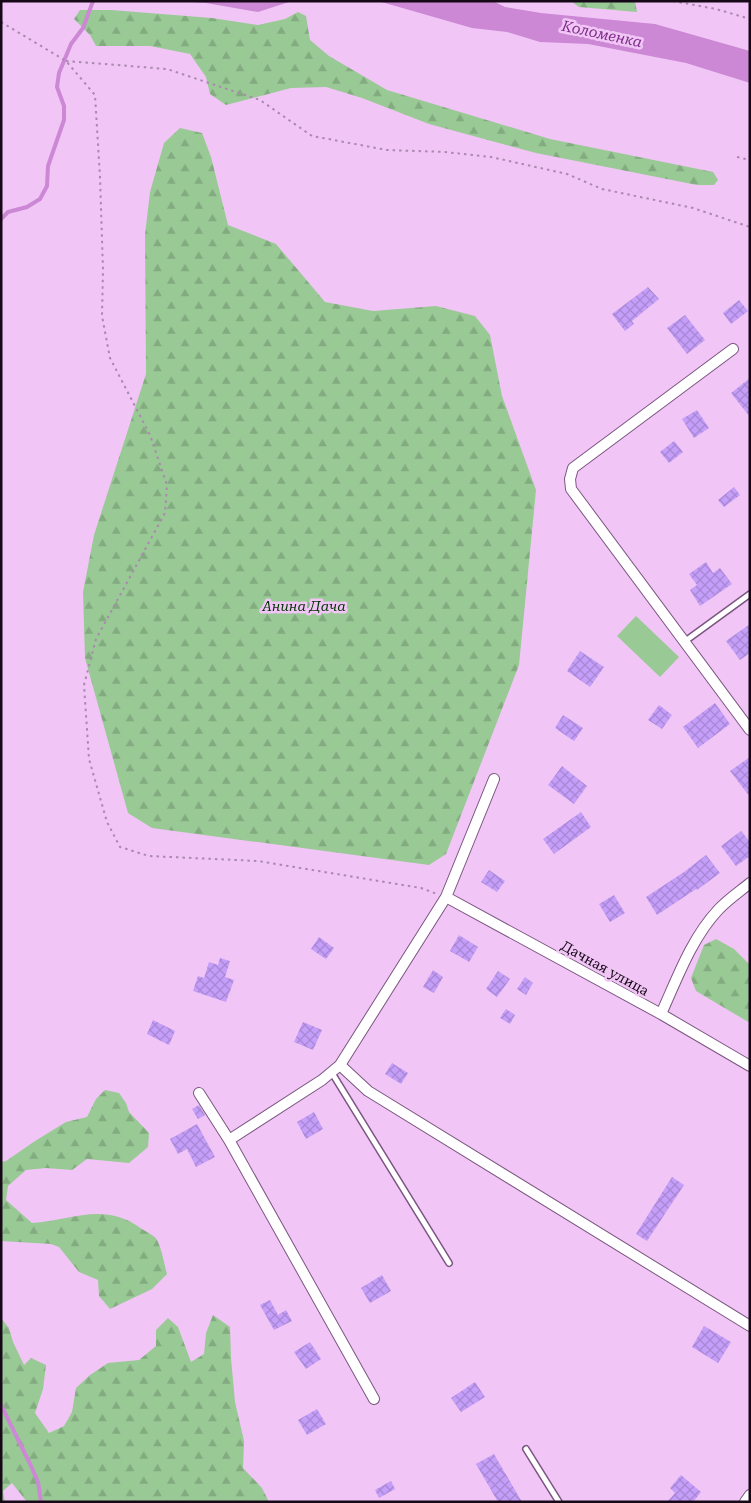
<svg xmlns="http://www.w3.org/2000/svg" width="751" height="1503" font-family="'Roboto Serif',serif">
<defs>
<pattern id="forest-firs" width="22" height="20" patternUnits="userSpaceOnUse" patternTransform="scale(1.25)"><rect width="22" height="20" fill="#99c995"/><path d="M5 1l3.5 6h-7zM16 11l3.5 6h-7z" fill="#83ab80"/></pattern>
<pattern id="building-cross-hatch" width="8" height="8" patternUnits="userSpaceOnUse" patternTransform="scale(1.25)"><rect width="8" height="8" fill="#c49ef8"/><path d="M0 0l8 8M0 8l8-8" fill="none" stroke="#a887d4"/></pattern>
</defs>
<rect width="100%" height="100%" fill="#f1c6f6"/>
<!-- forest -->
<path fill="url(#forest-firs)" d="M571,1H635L637,12L579,7Z
M80,10H111L212,18L258,25L285,19L298,12L306,16L310,40L329,56L387,90L550,139L713,172L718,180L714,185H697L536,153L429,124L362,98L326,87L291,88L226,105L210,94L206,77L190,54L150,46H96L90,35L74,19Z
M180,128L202,133L211,157L228,225L276,244L325,302L373,311L436,306L475,316L490,335L502,396L536,490L519,665L446,854L429,865L152,828L128,813L85,658L83,592L94,535L146,374L145,235L150,192L164,143Z
M716,939L734,949L750,965V1023L696,991L691,978L704,945Z
M105,1090L119,1093L126,1103L129,1112L149,1133L148,1147L129,1163L87,1159L72,1170L46,1168L26,1170L8,1186L6,1200L32,1223C72,1220 105,1201 142,1229C147,1232 155,1236 157,1240C162,1249 164,1264 167,1274L152,1289L110,1309L99,1296L98,1280L79,1272L59,1247L51,1244L1,1241V1162L6,1161L35,1141L66,1122L87,1117L96,1099Z
M213,1315L230,1327L231,1358L235,1402L244,1441L243,1468L262,1488L269,1502H27L12,1483L3,1491L5,1502H1V1318L9,1328L13,1342L24,1365L31,1358L46,1365L43,1389L35,1413L49,1433L64,1426L72,1412L76,1388L90,1375L108,1363L139,1360L156,1346V1330L168,1318L178,1327L191,1362L204,1354L206,1333Z"/>
<!-- pitch -->
<path fill="#99c995" d="M636,616L679,657L660,677L617,636Z"/>
<!-- water -->
<path fill="#cc88d5" d="M177,1H292L258,12L206,3Z
M378,1H493L505,7L541,13L655,24L750,51V83L686,63L588,44L540,42L507,32L472,28Z"/>
<g fill="none" stroke-linecap="round" stroke-linejoin="round">
<!-- stream -->
<path stroke="#cc88d5" stroke-width="4" d="M1,219L8,212L27,207L40,199L47,186L48,166L64,120V106L57,87L59,73L71,44L83,28L93,1
M1,1405L31,1466L38,1482L41,1502"/>
</g>
<!-- building -->
<path fill="url(#building-cross-hatch)" d="M648,287L659,299L632,321L634,324L625,331L612,314Z
M739,300L748,311L731,324L723,313Z
M685,315L705,340L687,354L667,328Z
M750,378V417L731,393Z
M697,410L709,428L694,438L682,419Z
M674,441L683,452L669,463L660,452Z
M734,487L740,495L724,507L718,500Z
M706,562L713,573L720,568L732,584L700,606L690,590L697,585L689,574Z
M750,624V653L740,660L726,641Z
M580,651L604,667L590,687L567,671Z
M715,703L730,724L698,748L683,727Z
M659,705L672,715L662,729L648,720Z
M563,715L583,728L574,741L555,728Z
M750,757V797L730,771Z
M562,766L587,786L574,804L548,785Z
M581,812L591,827L554,854L543,839Z
M741,831L750,842V856L736,866L721,846Z
M706,855L720,873L697,890L696,889L657,915L646,897L684,872Z
M489,870L505,881L497,892L481,882Z
M614,895L625,913L610,922L599,904Z
M459,935L478,947L469,962L450,951Z
M319,937L334,948L326,959L311,949Z
M220,958L230,961L225,977L234,980L226,1002L193,991L198,976L204,978L209,962L218,965Z
M433,970L443,977L434,993L423,987Z
M498,971L510,979L497,997L486,989Z
M525,977L533,983L526,995L517,989Z
M506,1009L515,1015L510,1024L500,1018Z
M153,1020L175,1031L169,1045L147,1034Z
M303,1022L322,1030L313,1050L294,1042Z
M392,1063L408,1073L401,1084L385,1074Z
M199,1105L205,1115L198,1119L192,1109Z
M314,1112L323,1129L306,1139L297,1122Z
M197,1124L215,1157L196,1167L187,1149L178,1154L170,1139Z
M672,1177L684,1185L647,1241L636,1234Z
M382,1275L391,1291L370,1303L361,1288Z
M270,1300L278,1315L286,1310L292,1321L274,1330L260,1305Z
M704,1326L731,1342L718,1363L692,1347Z
M310,1342L321,1359L306,1369L294,1352Z
M475,1382L485,1397L461,1412L451,1398Z
M317,1409L326,1424L307,1435L298,1420Z
M494,1454L522,1502H498L476,1464Z
M681,1475L701,1492L693,1502H667L675,1493L670,1488Z
M391,1481L395,1489L379,1498L375,1490Z"/>
<g fill="none" stroke-linecap="round" stroke-linejoin="round">
<!-- service casing -->
<g stroke="#7b5680" stroke-width="8">
<path id="service" d="M684,642L750,594
M332,1073L449,1263
M526,1449L559,1502"/>
</g>
<!-- minor casing -->
<g stroke="#7b5680" stroke-width="12">
<path id="minor" d="M733,349L573,468L570,479L571,489L750,730
M446,897L661,1014L750,1066
M661,1014C677,979 691,939 718,910C727,900 739,892 750,883
M340,1065L368,1091L750,1326
M199,1093L229,1140L374,1399
M229,1140L322,1080L340,1065L446,897L494,779
M745,1502L750,1495"/>
</g>
<!-- path -->
<path stroke="#ab89af" stroke-width="2" stroke-dasharray="2.5 4" stroke-linecap="butt" d="M673,1L716,9L750,19
M1,22L66,61L95,95L100,177L103,270L102,316L110,358L150,435L167,485L165,513L96,639L84,685L89,759L107,822L120,847L149,856L258,861L421,888L437,894
M66,61L167,69L260,100L312,136L387,150L445,152L491,157L567,174L602,189L693,208L750,227
M737,157L750,160"/>
<!-- service -->
<use href="#service" stroke="#fff" stroke-width="5"/>
<!-- minor -->
<use href="#minor" stroke="#fff" stroke-width="10"/>
</g>
<g text-anchor="middle" stroke-width="5" stroke-linejoin="round" paint-order="stroke">
<!-- park labels -->
<g font-size="14" font-style="italic" fill="#003400" stroke="#f1c6f6">
<text x="304" y="611">Анина Дача</text>
</g>
<!-- street labels -->
<g font-size="14" fill="#170818" stroke="#f1c6f6">
<text transform="translate(605 968) rotate(29)" y="5">Дачная улица</text>
</g>
<!-- water labels -->
<g font-size="15" font-style="italic" fill="#7d2c88" stroke="#f1c6f6">
<text transform="translate(602 34) rotate(12)" y="5">Коломенка</text>
</g>
</g>
<!-- border -->
<rect width="751" height="1503" fill="none" stroke="#170818" stroke-width="5"/>
</svg>
